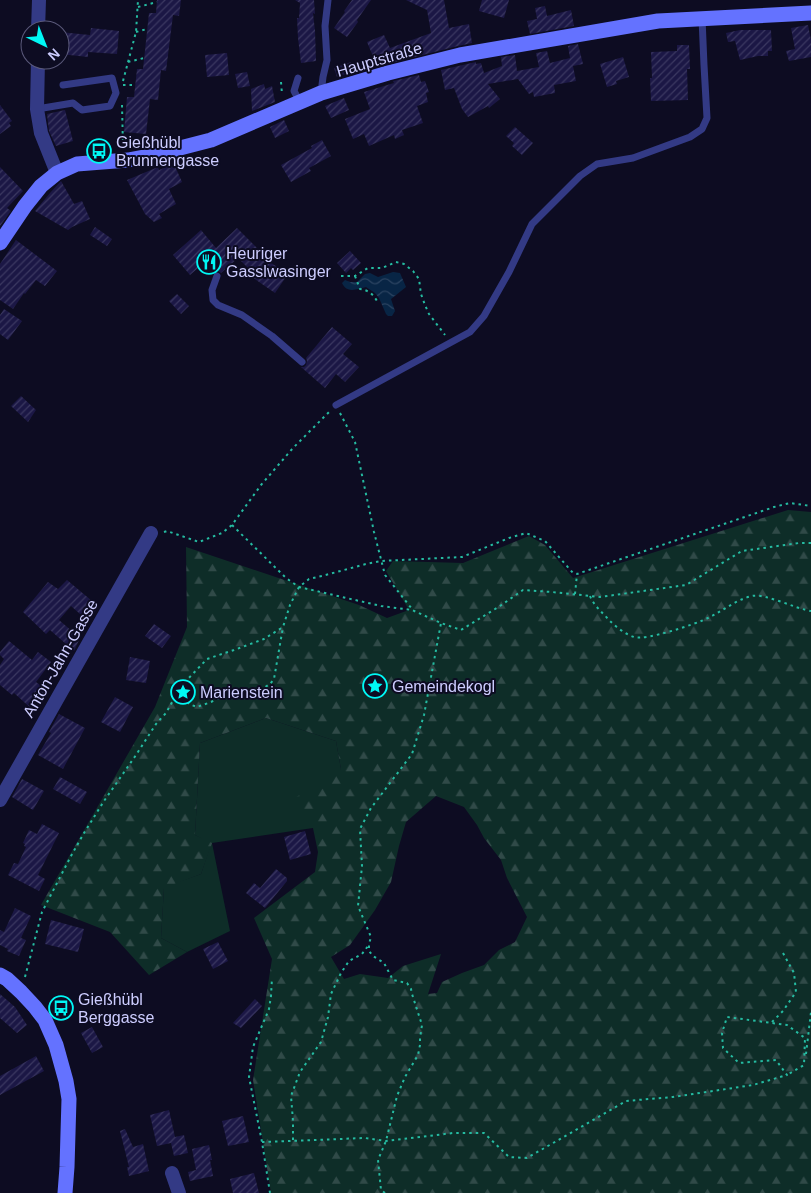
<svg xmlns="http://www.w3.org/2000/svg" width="811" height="1193" font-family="Arial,sans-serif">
<defs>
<pattern id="forest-firs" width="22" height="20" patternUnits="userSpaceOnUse" patternTransform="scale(1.25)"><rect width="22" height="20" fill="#0e2d28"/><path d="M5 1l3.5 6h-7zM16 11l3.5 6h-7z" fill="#304a48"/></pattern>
<pattern id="water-waves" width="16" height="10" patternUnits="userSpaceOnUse" patternTransform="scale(1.25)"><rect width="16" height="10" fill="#082545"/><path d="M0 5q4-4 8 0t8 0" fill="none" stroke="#2b4361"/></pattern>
<pattern id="building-hatch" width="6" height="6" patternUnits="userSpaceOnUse" patternTransform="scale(1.25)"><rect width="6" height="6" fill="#1b1745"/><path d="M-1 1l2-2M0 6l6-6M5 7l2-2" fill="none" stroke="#3b3861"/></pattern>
</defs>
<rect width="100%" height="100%" fill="#0d0c22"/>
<!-- grass -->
<path fill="#0e2d28" d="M266,718L336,741L341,769L313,828L212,843L230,931L187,952L161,938L164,887L201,874L211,844L195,835L200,743Z"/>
<!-- forest -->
<path fill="url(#forest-firs)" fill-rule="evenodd" d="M788,510L811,512V1193H271L253,1080L272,959L254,918L315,872L318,852L313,828L290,801L341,769L336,741L266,718L200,743L195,835L212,843L201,874L164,888L161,938L187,952L149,975L110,932L41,905L155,707L187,627L186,547L359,605L387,618L409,610L386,571L393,561L463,563L529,536L545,545L573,578ZM436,796L464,807L477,825L484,838L501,860L507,878L527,917L515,942L499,950L484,965L462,973L442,982L437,993L428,994L441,954L403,966L388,978L360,974L344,979L331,957L350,945L375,910L391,882L399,846L406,822Z"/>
<!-- water -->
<path fill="url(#water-waves)" d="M393,272L400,273L406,287L391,299L395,311L392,316H388L386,314L379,298L375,293L366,287C357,289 347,294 342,283L345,280L350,282H357L365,274L370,273L378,277Z"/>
<!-- building -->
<path fill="url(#building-hatch)" d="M157,0H181L179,16L173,15L166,71L161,70L158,100L150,99L146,134L124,132L127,97H134L137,69H143L149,13H156Z
M295,0H314L315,14L313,13L315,31L316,61L301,63L298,38L297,18H299L300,3Z
M352,0H371L357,20L358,22L347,37L334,28L345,12L344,11Z
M406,0H444L449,28L469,24L472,43L458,46L395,62L394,59L377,66L367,42L384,35L390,48L431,33L427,10Z
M482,0H509L504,18L479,11Z
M545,6L547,16L571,10L574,26L530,34L527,21L537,19L535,8Z
M808,25L811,40V57L789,61L786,51L795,49L791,28Z
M91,28L119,31L117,54L88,52V57L60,54V32L90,35Z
M740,30H771L772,51H768V56H758L740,60L735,41L728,42L726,33Z
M578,44L583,64L573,66L576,81L554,85L555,93L534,97L533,92L529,94L518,79L488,84L500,99L489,108L488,106L468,117L462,109L454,88L445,90L441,70L476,62V64L481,63L484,73L502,66L501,57L515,55L517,71L539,67L536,53L547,51L550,63L570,58L568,46Z
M677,45H689L690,69H687L688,100L651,101L650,78H652L651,52L677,51Z
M227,53L229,75L207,77L205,55Z
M623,57L629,77L616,81L617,84L607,87L600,64Z
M351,62L354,71L337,77L334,68Z
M247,72L250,86L238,88L235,74Z
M419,75L421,82L425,81L429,92L426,93L428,102L417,106L423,123L402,130L404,135L395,139L394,135L369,146L364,134L353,139L345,119L370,109L364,92L394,83L393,81Z
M264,84L265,89L272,86L275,102L252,111L251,89Z
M344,98L349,110L331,118L325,106Z
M0,105L12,121L9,123L11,126L0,134Z
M65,110L73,141L56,146L49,131L47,114Z
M284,120L289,131L275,138L270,127Z
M515,127L533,143L522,155L512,146L514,143L506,136Z
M322,140L331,156L309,168L311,171L291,182L281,165L312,148L311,146Z
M174,164L182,182L169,189L176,204L159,214L162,218L154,222L145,214L127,180L158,167L159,170Z
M0,167L23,191L7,208L11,211L0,226Z
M61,181L74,204L82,201L90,219L72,227L68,230L35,211L50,193Z
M95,227L112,239L107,246L90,235Z
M237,228L264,255L262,257L288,274L275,293L252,277L254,274L238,258L221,273L218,271L214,272L205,262L190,275L173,255L201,230L216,248Z
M16,240L57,271L45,286L36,280L25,294L24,293L13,309L0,300V264Z
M350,251L361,263L353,270L351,268L346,273L337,263Z
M177,294L189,306L181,314L169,301Z
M4,309L22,321L8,340L0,334V315Z
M332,327L352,344L343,354L359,367L345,382L336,374L325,388L301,367H304L306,365L307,361L306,358Z
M21,396L36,410L28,422L11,406Z
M67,580L98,606L89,622L71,606L59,620L80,638L74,651L50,630L46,634L23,612L48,582L58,589Z
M154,624L171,636L162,648L145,636Z
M9,641L32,660L38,652L51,662L36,682L48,691L34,711L14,693L12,695L0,685V665L4,659L0,655V652Z
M130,657L150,661L146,683L126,680Z
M115,697L133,707L120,732L101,722Z
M59,714L85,728L63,769L38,755L51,733L49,732Z
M60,777L87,792L80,804L53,789Z
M22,779L44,791L33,810L12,797Z
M42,824L59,833L38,875L45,879L39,891L8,875L14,863L18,864L26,847L24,846L25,844L23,843L29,830L37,834Z
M305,831L311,854L290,860L284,837Z
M276,869L287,878V881L265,908L246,893L254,883L260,888Z
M15,908L31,916L21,938L26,940L19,956L7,951L8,949L0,945V930L4,932Z
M51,920L84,929L78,952L45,944Z
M218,942L228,961L213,969L203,949Z
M0,994L15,1007L27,1025L17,1033L0,1018Z
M255,999L262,1006L241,1028L233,1023Z
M92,1027L103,1047L92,1053L81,1033Z
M36,1056L44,1071L0,1095V1076Z
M169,1110L175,1137L184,1135L188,1153L174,1156L171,1143L157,1146L150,1115Z
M243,1116L249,1142L228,1146L222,1121Z
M125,1129L133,1147L143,1144L149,1171L129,1176L127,1167H129L120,1131Z
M209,1145L212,1160H210L213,1176L190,1181L188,1172L196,1170L192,1149Z
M254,1173L259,1193H233L230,1179Z"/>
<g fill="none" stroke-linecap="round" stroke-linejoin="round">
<!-- path -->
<path stroke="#25bba1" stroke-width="2" stroke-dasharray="2.5 4" stroke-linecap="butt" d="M138,7L157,2
M136,32L147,29
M128,62L144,58
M123,81L136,32L138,0
M281,82L282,94
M123,85H135
M122,105L123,147H124
M341,276H355L368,268H382L396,262L404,264L413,271L419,279L421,294L425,305L429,314L445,335
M355,276L360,289C368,290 373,294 377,301
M340,413L355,442L374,532L385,575L412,609
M232,525L286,578L299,587L381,606L412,610L441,623L461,630L500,606L523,590L552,592L600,597L686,585L742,551L799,543H811
M164,532L167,531L199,542L222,533L232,525L261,485L293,448L330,411
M575,594L577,574
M590,596C594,606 602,612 609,620C616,627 625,634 634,637C645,641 696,624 708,618C723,611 735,600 752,596C765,593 796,609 811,611
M179,692L189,704L197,707L211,702L238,689L250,691L262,689L270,684L274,679L283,627
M25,977L42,912L71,856L84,833L104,801L136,755L156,724L166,713L175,697L185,682L207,659L234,650L264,639L283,627L290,605L299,587L309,579L322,576L366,564L381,561L462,557L509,538L526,533L545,541L573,573L577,574L774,507L790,503L811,506
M772,1022L783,1011L796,992L794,973L783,953
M806,1054L811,1012
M293,1140V1121L291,1096L300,1072L321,1042L328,1017L331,994L341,973L349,961L362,954L368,946
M262,1142L365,1138L386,1141L453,1133H484L509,1157L527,1158L626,1101L673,1097L753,1085L787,1075L776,1060L739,1063L723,1048L722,1033L727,1017L787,1025L805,1038L804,1065L787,1075
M270,1193L262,1142L249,1077L253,1047L269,1009L271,996L272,978
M385,1193L381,1190L378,1160L386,1141L397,1096L405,1077L418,1055L420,1045V1038L422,1025L412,994L411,989L407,983L393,980L384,963L373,956L369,951V944L371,937L358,906L362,866L360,829L371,808L412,754L424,715L441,623"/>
<!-- lane -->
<path stroke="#333a85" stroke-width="7" d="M298,78L294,91L300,102
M321,93L323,77L327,60L325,26L328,0
M37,109L73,103L82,110L110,106L116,93L112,78L63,85
M217,276L212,290L213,300L218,305L242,315L272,336L302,362
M336,405L470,332L484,316L509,272L532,224L580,176L597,164L633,158L690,137L702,129L707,118L704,65L702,18"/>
<!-- street -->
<path stroke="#333a85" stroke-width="14" d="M38,30L39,0
M38,60L37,109L41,133L57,173
M0,800L151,533
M172,1173L179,1193"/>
<!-- secondary -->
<path stroke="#6472ff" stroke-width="15" d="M0,243L25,206L41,186L57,173L77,164L128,160L149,156L211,140L321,93L388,73L460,55L658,21L811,13
M0,975L7,979L21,992L35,1007L45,1020L56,1045L66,1081L69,1099L67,1167L65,1193"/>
</g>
<!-- icons -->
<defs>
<g id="bus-ring" transform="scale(1.25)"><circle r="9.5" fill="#0d0c22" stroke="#00f8f5" stroke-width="1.5"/><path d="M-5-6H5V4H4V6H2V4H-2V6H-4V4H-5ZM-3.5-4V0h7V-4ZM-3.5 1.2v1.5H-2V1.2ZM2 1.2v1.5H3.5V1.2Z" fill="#00f8f5"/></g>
<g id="restaurant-ring" transform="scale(1.25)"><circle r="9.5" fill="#0d0c22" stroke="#00f8f5" stroke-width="1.5"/><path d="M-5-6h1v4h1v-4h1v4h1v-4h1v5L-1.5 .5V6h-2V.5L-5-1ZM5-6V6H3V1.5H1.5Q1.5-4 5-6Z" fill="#00f8f5"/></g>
<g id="sight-ring" transform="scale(1.25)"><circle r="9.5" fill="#0d0c22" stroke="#00f8f5" stroke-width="1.5"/><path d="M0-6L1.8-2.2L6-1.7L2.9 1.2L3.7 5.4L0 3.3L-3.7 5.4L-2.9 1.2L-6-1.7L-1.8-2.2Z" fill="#00f8f5"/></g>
</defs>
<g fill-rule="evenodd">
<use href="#bus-ring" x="99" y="151"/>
<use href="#restaurant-ring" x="209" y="262"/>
<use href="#sight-ring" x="375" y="686"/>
<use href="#sight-ring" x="183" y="692"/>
<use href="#bus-ring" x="61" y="1008"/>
</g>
<g text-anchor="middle" stroke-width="4" stroke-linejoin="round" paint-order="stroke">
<!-- street labels -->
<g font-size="16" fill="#cdcdff" stroke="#0d0c22">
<text transform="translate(379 59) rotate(-16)" y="6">Hauptstraße</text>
<text transform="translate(60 658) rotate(-60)" y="6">Anton-Jahn-Gasse</text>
</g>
<!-- poi labels -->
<g font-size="16" fill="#cdcdff" stroke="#0d0c22" text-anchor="start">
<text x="116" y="148">Gießhübl<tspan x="116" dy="18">Brunnengasse</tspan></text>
<text x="226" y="259">Heuriger<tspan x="226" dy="18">Gasslwasinger</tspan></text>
<text x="392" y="692">Gemeindekogl</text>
<text x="200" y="698">Marienstein</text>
<text x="78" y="1005">Gießhübl<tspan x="78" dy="18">Berggasse</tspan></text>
</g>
</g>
<!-- north arrow -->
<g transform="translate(45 45) rotate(137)"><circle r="24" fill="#0d0c22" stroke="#5a597a"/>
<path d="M0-4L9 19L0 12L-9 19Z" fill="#00f8f5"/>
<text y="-8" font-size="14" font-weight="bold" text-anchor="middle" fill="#cdcdff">N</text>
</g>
</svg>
